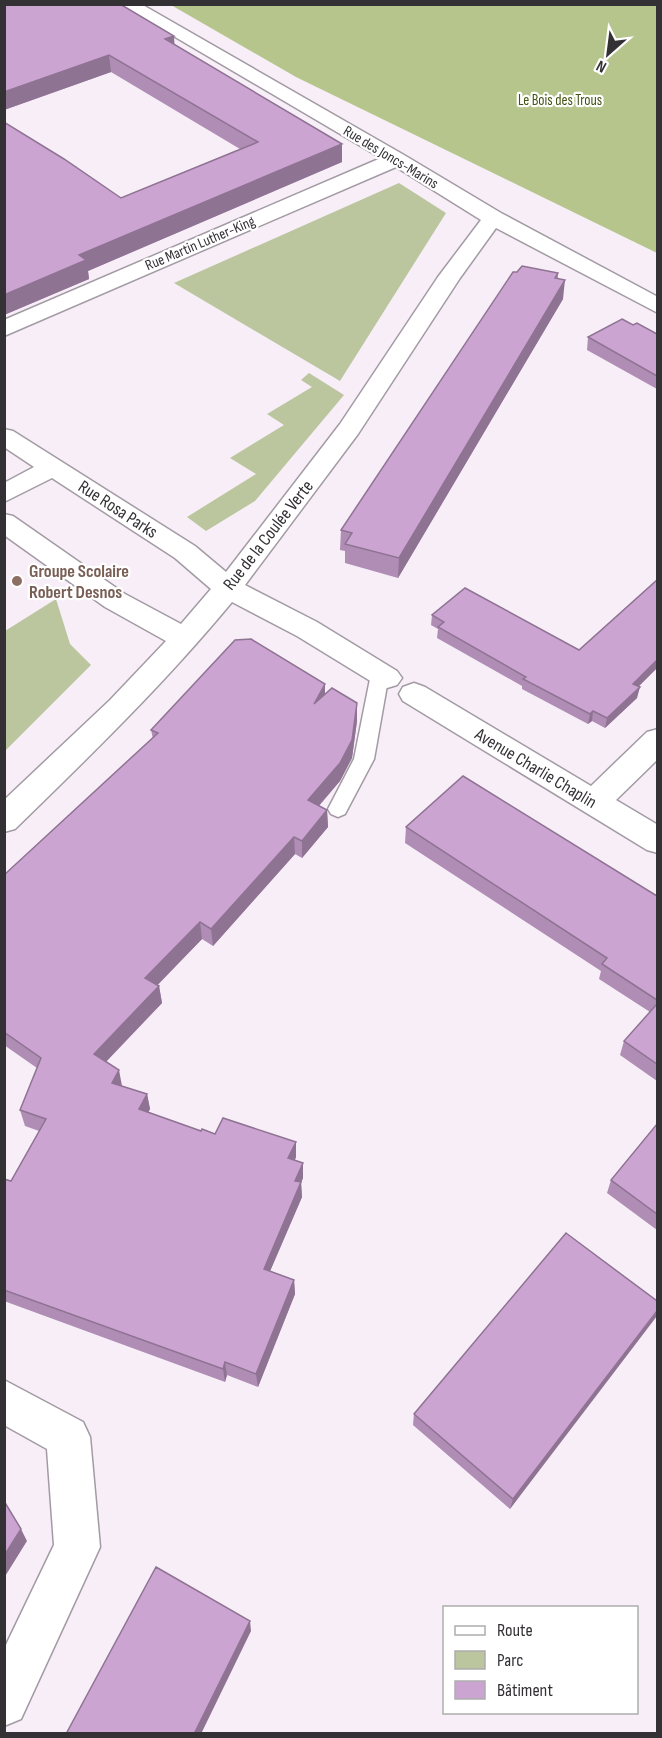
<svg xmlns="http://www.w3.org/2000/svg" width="662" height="1738" font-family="'Sofia Sans Condensed',sans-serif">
<rect width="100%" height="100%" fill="#f7eef8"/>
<!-- green -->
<path fill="#bbc69e" d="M399,183L446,213L340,381L174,283Z
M309,373L344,395L255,501L206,531L187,517L256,474L230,458L284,425L267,414L312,387L301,380Z
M56,599L70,644L91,665L5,751V631Z"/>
<!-- forest -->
<path fill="#b5c58c" d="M171,5H657V253L296,77Z"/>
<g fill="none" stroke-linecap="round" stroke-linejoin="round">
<!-- lane casing -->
<g stroke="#a39ba4" stroke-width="3">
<path id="lane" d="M380,667L387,669L389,674L374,759L345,814L338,817L331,814L328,809L354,759L371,674L373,669Z"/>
</g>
<!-- street casing -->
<g stroke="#a39ba4" stroke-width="3">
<path id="street" d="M119,4H141L404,155L501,213L658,297V313L496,228L460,278L358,434L245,585L317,622L397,671L402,678L397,685L387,688L377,685L297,636L232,602C165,683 91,755 15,829L4,832V800L110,700L166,641L105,607L4,535V514L13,516L125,594L181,624L211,589L175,558L52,478L4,502V483L34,467L4,447V429L13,431L195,546L226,572L340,424L438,277L481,220L396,167L4,336V320L381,158Z
M414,683L425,687L591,786L647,732L658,729V759L616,800L658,825V853L647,850L403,701L399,694L403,687Z
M4,1380L83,1422L90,1437L100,1547L21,1719L4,1726V1649L54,1545L47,1449L4,1425Z"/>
</g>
<!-- lane -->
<use href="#lane" fill="#fff" fill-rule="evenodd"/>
<!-- street -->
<use href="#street" fill="#fff" fill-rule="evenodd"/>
</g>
<!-- wall -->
<path fill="#af8db5" d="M4,4L174,44L342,144V162L88,271L89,279L4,315V122L121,198L240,149L111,72L4,110Z
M517,272L558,273V279L563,299L398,578L345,563V551L340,550L341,530Z
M633,325L657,334V389L587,350L588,337Z
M657,580V668L638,687L637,698L605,728L592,721L588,724L522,689V686L437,638L438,629L431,625L432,615L579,650Z
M325,684V694L357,703V721L352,758L340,781L319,806L327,810L328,827L302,858L295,854L213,946L202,939L157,985L159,986L162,1003L106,1062L122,1086L147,1094L150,1109L148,1112L201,1131L215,1134L296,1142V1157L295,1160L303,1163V1178L301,1182L302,1197L270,1271L294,1280L295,1294L258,1387L227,1375L225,1382L4,1301V1179L11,1181L39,1131L25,1126L20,1110L37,1068L4,1045V875L153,739L151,730Z
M406,827L657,896V1081L620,1055L624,1041L650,1012L599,979L601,971L405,843Z
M657,1124V1230L607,1193L611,1180Z
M657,1301L510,1509L413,1425L414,1414Z"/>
<!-- shaded-wall -->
<path fill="#8f7393" d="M174,36L175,53L165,39Z
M109,55L111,72L4,110V92Z
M342,144V162L88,271L89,279L4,315V295L79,255Z
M565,280L563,299L398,578L399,558Z
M657,660V668L631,694L633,684Z
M325,684V702L314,704Z
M640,687L637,698L605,728L607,718Z
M357,703V721L352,758L340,781L308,818V800Z
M593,711L592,721L588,724L590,714Z
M327,810L328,827L302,858V841Z
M294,837L295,854L213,946L211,929Z
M200,922L202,939L148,995L145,978Z
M159,986L162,1003L98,1070L94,1054Z
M119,1070L122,1086L112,1083Z
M147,1094L150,1109L142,1125L139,1109Z
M296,1142V1157L288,1173V1158Z
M303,1163V1178L296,1196L295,1181Z
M301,1182L302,1197L265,1283L264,1269Z
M294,1280L295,1294L258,1387L256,1374Z
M657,1311V1316L510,1509L513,1499Z
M225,1362L227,1375L225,1382L223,1369Z
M21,1529L27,1541L4,1578V1556Z
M250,1621L251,1631L201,1734H194Z"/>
<!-- building -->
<path fill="#cca4d2" stroke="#8f7393" stroke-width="1.5" d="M4,4H120L174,36L165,39L342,144L79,255L86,260L4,295V122L64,159L121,198L258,142L109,55L4,92Z
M522,266L558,273L555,278L565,280L399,558L345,544L352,533L341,530L513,272H517Z
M622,319L633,325L637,323L657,334V376L588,337Z
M657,580V660L633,684L640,687L607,718L593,711L590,714L523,679L526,677L438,627L444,622L432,615L465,588L579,650Z
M251,639L325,684L314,704L332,688L357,703L352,740L340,763L308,800L327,810L302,841L294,837L211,929L200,922L145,978L159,986L94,1054L119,1070L112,1083L147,1094L139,1109L201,1131L202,1129L215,1134L223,1118L296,1142L288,1158L303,1163L295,1181L301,1182L264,1269L294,1280L256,1374L225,1362L223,1369L4,1290V1179L11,1181L46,1119L20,1110L41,1058L4,1032V875L158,733L151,730L235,640Z
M463,776L657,896V1000L602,964L607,958L406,827Z
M657,1004V1064L624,1041Z
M657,1124V1214L611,1180Z
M566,1233L657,1301V1311L513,1499L414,1414Z
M4,1501L21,1529L4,1556Z
M156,1567L250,1621L194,1734H66Z"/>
<!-- markers -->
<circle fill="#8d6e63" stroke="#fff" stroke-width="2" cx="17" cy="581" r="6"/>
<g text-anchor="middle" stroke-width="4.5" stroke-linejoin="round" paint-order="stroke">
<!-- far-park labels -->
<g font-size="15" fill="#455314" stroke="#fff">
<text x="560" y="105">Le Bois des Trous</text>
</g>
<!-- far-street labels -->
<g font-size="15" fill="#343135" stroke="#fff">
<text transform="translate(391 157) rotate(31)" y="5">Rue des Joncs-Marins</text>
<text transform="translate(200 243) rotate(-23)" y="5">Rue Martin Luther-King</text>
</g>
<!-- street labels -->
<g font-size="18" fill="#343135" stroke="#fff">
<text transform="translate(118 509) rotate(33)" y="6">Rue Rosa Parks</text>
<text transform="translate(268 535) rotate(-52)" y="6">Rue de la Coulée Verte</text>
<text transform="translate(536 768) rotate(31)" y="6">Avenue Charlie Chaplin</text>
</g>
<!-- education labels -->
<g font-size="18" font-weight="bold" fill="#785e54" stroke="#fff" text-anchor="start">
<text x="29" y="577">Groupe Scolaire<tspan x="29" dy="21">Robert Desnos</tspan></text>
</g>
</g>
<!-- border -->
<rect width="662" height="1738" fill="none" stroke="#343135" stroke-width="12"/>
<!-- legend -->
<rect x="443" y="1606" width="195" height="108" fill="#ffffff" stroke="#aeadae" stroke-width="1.5"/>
<rect x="455" y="1626" width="30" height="9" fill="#ffffff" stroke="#aeadae" stroke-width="1.5"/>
<text x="497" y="1636" font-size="18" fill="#343135">Route</text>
<rect x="455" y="1651" width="30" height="18" fill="#bbc69e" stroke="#aeadae" stroke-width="1.5"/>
<text x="497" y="1666" font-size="18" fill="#343135">Parc</text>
<rect x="455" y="1681" width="30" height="18" fill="#cca4d2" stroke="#aeadae" stroke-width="1.5"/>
<text x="497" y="1696" font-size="18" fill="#343135">Bâtiment</text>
<!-- north arrow -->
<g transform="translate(608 54) rotate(208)" stroke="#ffffff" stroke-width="4.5" paint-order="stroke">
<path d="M0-4.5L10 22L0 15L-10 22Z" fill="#343135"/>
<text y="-9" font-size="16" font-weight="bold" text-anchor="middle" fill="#343135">N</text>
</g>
</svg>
